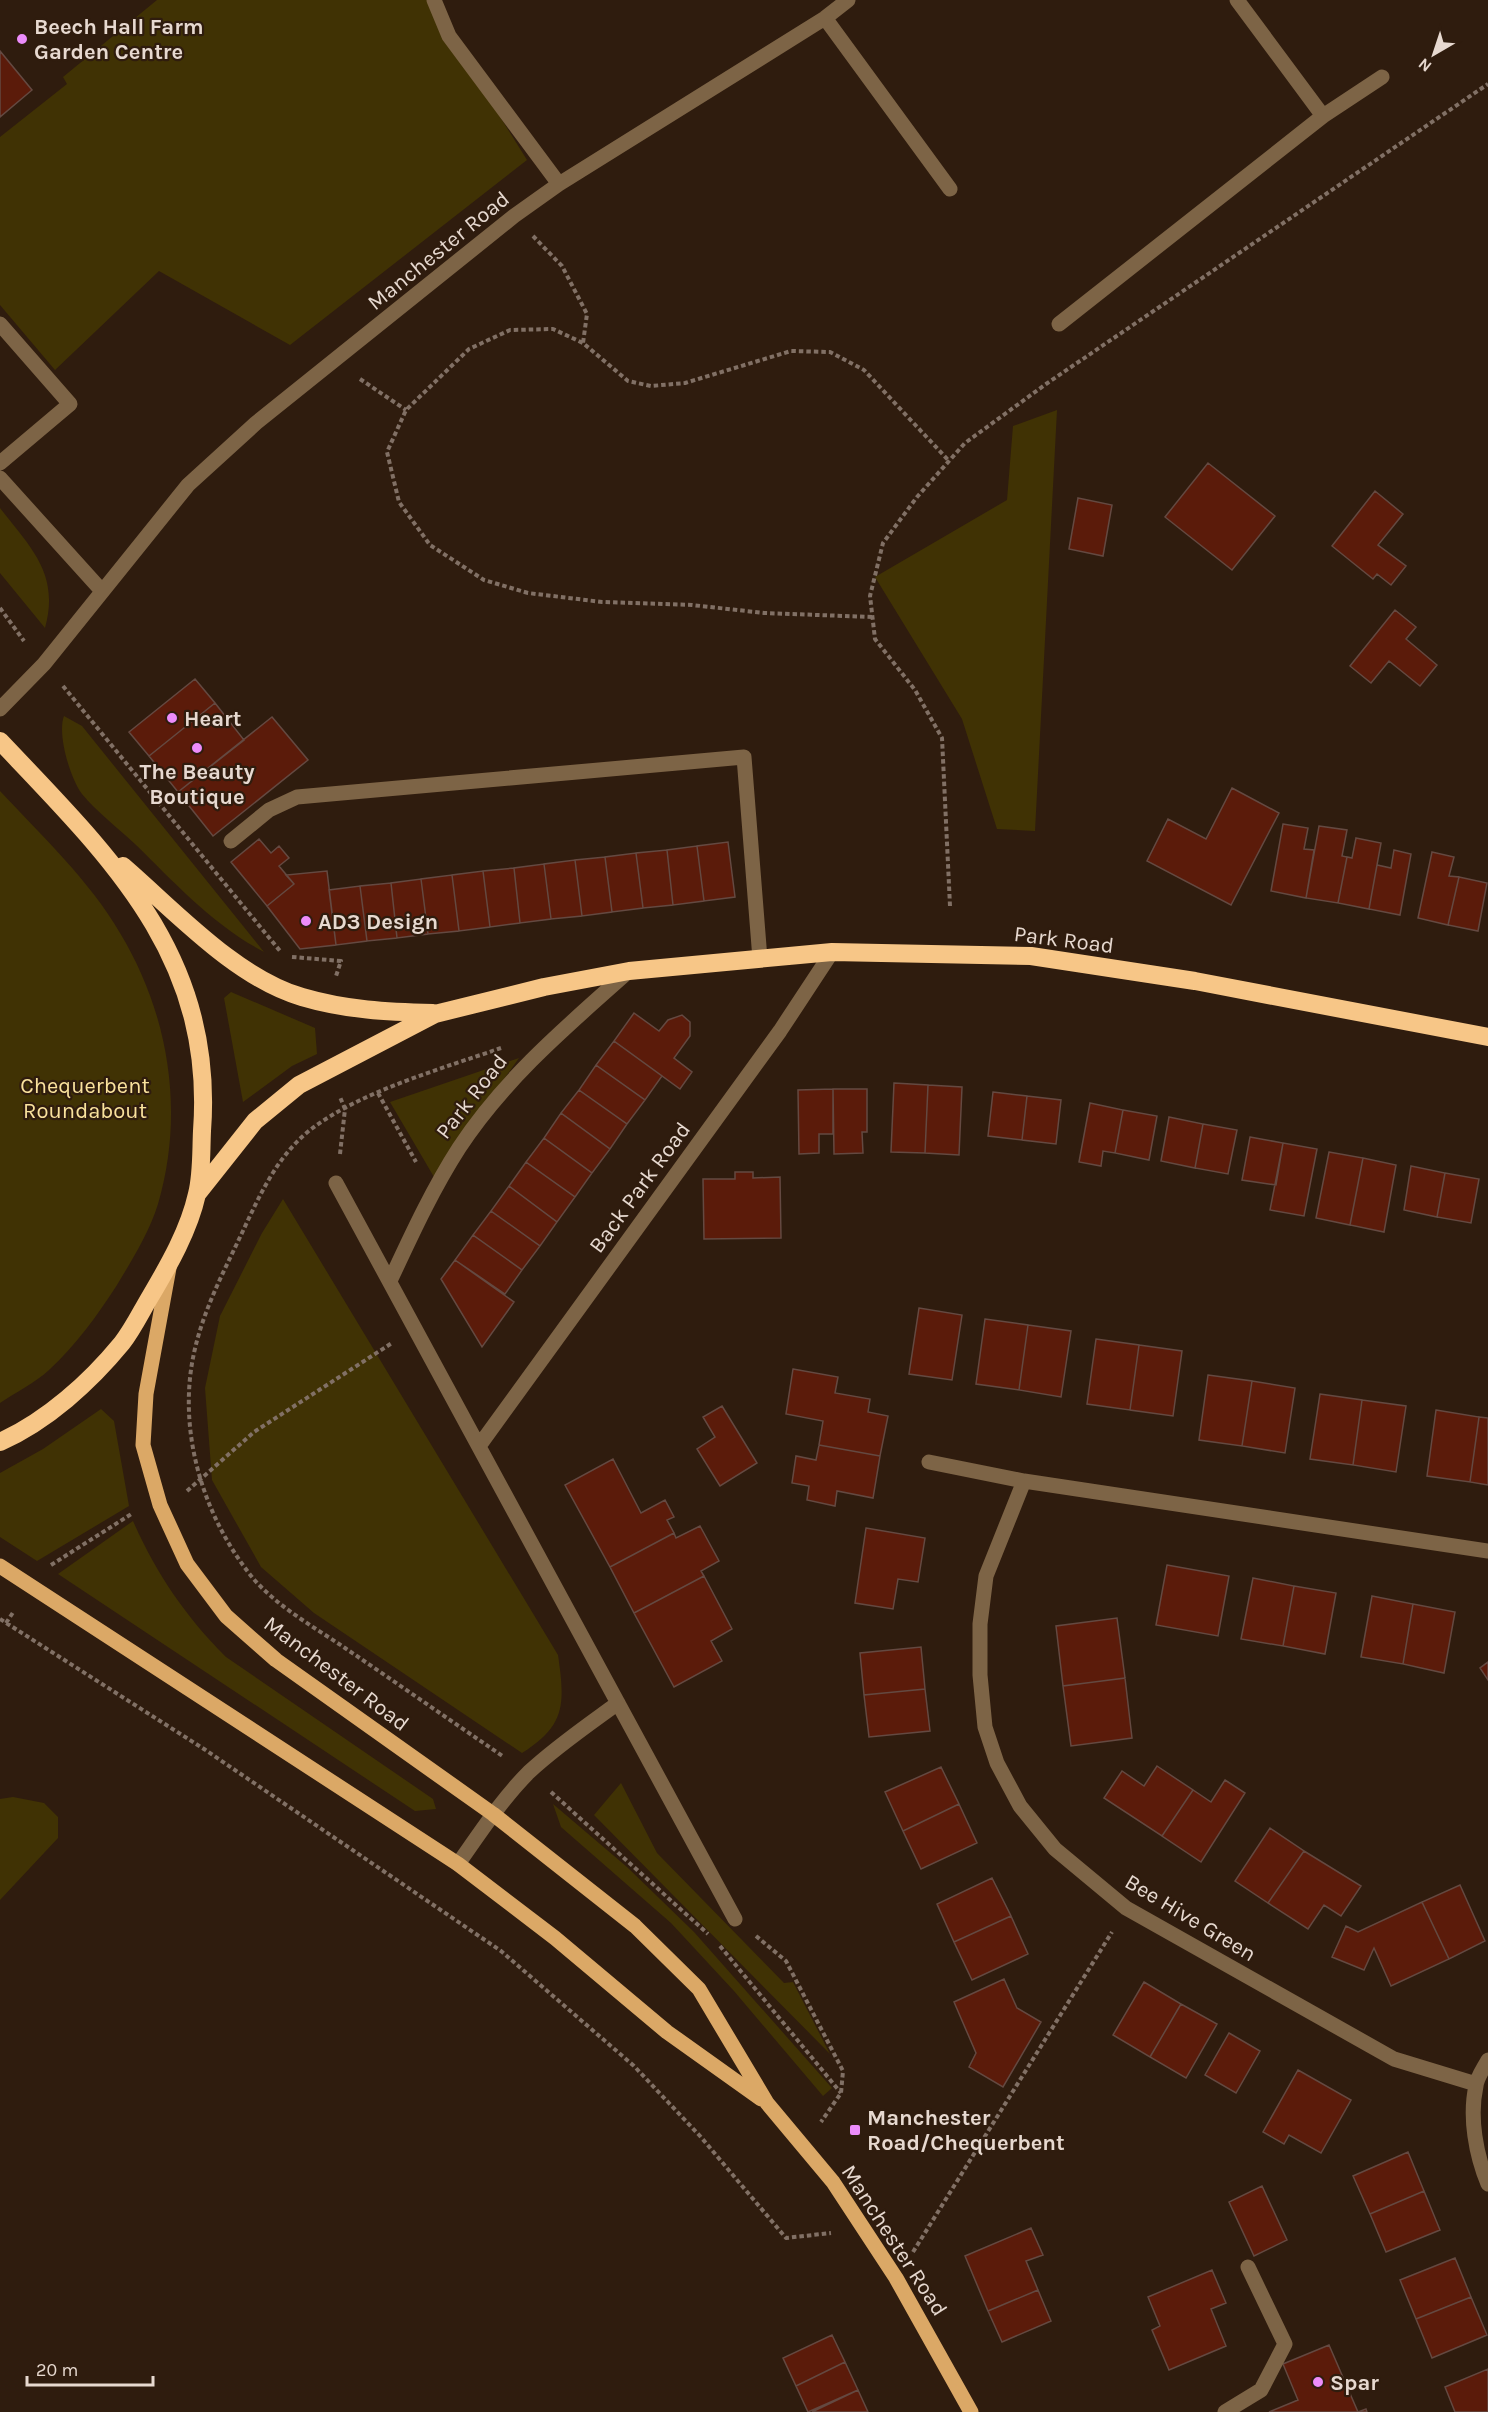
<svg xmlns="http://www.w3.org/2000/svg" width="1488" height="2412" font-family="Karla,sans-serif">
<rect width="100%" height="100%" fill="#2f1c0e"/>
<!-- green -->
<path fill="#403204" d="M157,0H427L527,160L290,345L159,271L55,370L0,305V137L67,84L63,77Z
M1057,410L1035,831L997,829L962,719L875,577L1007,500L1013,426Z
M0,508C31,548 60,574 45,628L0,573Z
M64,716L82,726L264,952C213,925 176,884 135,844C118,828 97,812 82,794C70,778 57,734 64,716Z
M0,791C41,835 90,881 120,933C169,1014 185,1112 158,1204C149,1233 132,1260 117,1285C97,1316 76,1345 49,1370C35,1383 16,1392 0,1403Z
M231,992L315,1028L317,1054L292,1066L243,1102L224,998Z
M519,1058L434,1177L390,1102Z
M283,1199L558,1655C565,1704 566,1725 522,1753L314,1613L261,1567L212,1480L205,1388L220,1316L262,1233Z
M101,1409L114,1421L129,1506L37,1561L0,1537V1473L43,1449Z
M133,1521C156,1573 185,1616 226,1657L433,1799L436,1809L415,1811L58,1574Z
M621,1783L657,1853L784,1983L793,1982L830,2054L594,1815Z
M13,1797L44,1803L58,1817V1838L0,1900V1799Z
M553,1804L627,1867L694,1932L832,2088L823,2096L734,1991L671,1923L561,1827Z"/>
<!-- building -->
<path fill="#5b1b0a" stroke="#644941" stroke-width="1.5" d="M0,51L32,90L0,117Z
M1208,463L1275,516L1232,570L1165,517Z
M1375,491L1403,514L1378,545L1406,566L1391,585L1377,574L1373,579L1332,546Z
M1078,498L1112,505L1103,556L1069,549Z
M1395,610L1416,627L1406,639L1437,665L1420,686L1389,661L1371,683L1350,666Z
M195,679L215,703L149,756L129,732Z
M215,703L244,740L178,792L149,756Z
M272,717L308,760L213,836L178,792Z
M1232,788L1279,813L1231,905L1147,861L1168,819L1206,839Z
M1283,824L1308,828L1304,849L1314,850L1306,898L1271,891Z
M1319,826L1347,830L1342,856L1347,857L1338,903L1306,898Z
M1356,838L1381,843L1369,909L1338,903L1347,857L1352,858Z
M259,839L271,853L279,846L289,858L279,866L294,884L267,906L231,862Z
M728,842L735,897L704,901L697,846Z
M697,846L704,901L673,905L667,850Z
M667,850L673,905L643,908L636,853Z
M1394,850L1411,854L1400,915L1369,909L1377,865L1391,868Z
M1432,852L1454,857L1449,876L1459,877L1448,925L1418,918Z
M636,853L643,908L612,912L605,857Z
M605,857L612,912L582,916L575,860Z
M575,860L582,916L551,919L544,864Z
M544,864L551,919L520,923L514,868Z
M514,868L520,923L490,927L483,871Z
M327,871L336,945L300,949L267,906L294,884L286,875Z
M483,871L490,927L459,931L452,875Z
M452,875L459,931L428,934L421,879Z
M1459,877L1487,883L1478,931L1448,925Z
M421,879L428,934L397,938L391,883Z
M391,883L397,938L367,941L360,886Z
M360,886L367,941L336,945L329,890Z
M634,1013L659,1031L668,1020L682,1015L690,1022V1036L674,1058L692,1072L680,1089L614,1041Z
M614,1041L662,1076L645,1100L596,1065Z
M596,1065L645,1100L627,1124L579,1090Z
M894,1083L928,1085L925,1153L891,1152Z
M928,1085L962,1087L959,1155L925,1153Z
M833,1089H867V1132H862L863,1153L834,1154Z
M833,1089V1134H819V1153L799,1154L798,1090Z
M579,1090L627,1124L610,1149L561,1113Z
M993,1092L1027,1096L1022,1140L988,1136Z
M1027,1096L1061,1100L1056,1144L1022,1140Z
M1090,1103L1123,1110L1115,1153L1103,1151L1101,1166L1079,1162Z
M1123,1110L1157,1116L1149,1160L1115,1153Z
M561,1113L610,1149L592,1173L544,1138Z
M1169,1117L1203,1124L1195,1168L1161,1161Z
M1203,1124L1237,1130L1228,1174L1195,1168Z
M1250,1137L1283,1143L1276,1185L1242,1180Z
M544,1138L592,1173L575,1197L526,1162Z
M1283,1143L1317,1149L1304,1216L1270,1210Z
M1329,1152L1363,1158L1350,1225L1316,1218Z
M1363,1158L1396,1165L1384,1232L1350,1225Z
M526,1162L575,1197L557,1222L509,1186Z
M1411,1166L1445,1173L1437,1217L1404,1210Z
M735,1172H753V1178L780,1177L781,1238L704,1239L703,1179H735Z
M1445,1173L1479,1179L1471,1223L1437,1217Z
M509,1186L557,1222L540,1246L491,1211Z
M491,1211L540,1246L522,1270L473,1235Z
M473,1235L522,1270L505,1294L455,1260Z
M455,1260L514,1302L482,1347L441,1279Z
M919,1308L962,1315L952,1380L909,1374Z
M985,1319L1028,1325L1019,1390L976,1384Z
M1028,1325L1071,1331L1061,1397L1019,1390Z
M1096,1339L1139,1345L1130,1410L1087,1404Z
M1139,1345L1182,1351L1173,1416L1130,1410Z
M793,1369L838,1377L835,1393L870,1399L868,1412L888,1416L880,1456L819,1445L823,1421L786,1414Z
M1208,1375L1252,1381L1242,1446L1199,1440Z
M1252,1381L1295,1388L1285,1453L1242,1446Z
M1320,1394L1362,1400L1353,1465L1310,1459Z
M1362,1400L1406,1406L1396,1472L1353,1465Z
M722,1406L757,1463L720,1486L697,1449L715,1437L703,1417Z
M1436,1410L1479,1417L1470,1482L1427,1476Z
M1479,1417L1488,1418V1485L1470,1482Z
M819,1445L880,1456L873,1498L837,1491L835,1506L807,1500L809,1486L792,1483L796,1456L816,1460Z
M613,1459L641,1513L665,1500L674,1517L667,1520L674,1533L610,1567L565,1485Z
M700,1526L719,1561L701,1571L704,1576L634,1613L610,1567L674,1533L676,1538Z
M866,1528L925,1538L918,1582L898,1579L893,1609L855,1603Z
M1167,1565L1229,1576L1218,1636L1156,1625Z
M704,1576L732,1629L711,1641L722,1661L674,1687L634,1613Z
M1253,1578L1294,1586L1283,1646L1241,1639Z
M1294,1586L1336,1593L1325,1654L1283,1646Z
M1372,1596L1413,1604L1403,1664L1361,1657Z
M1413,1604L1455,1612L1444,1673L1403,1664Z
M1117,1618L1125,1678L1063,1686L1056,1626Z
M921,1647L925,1689L864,1695L860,1653Z
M1488,1662V1680L1480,1668Z
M1125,1678L1132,1738L1071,1746L1063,1686Z
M925,1689L930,1731L869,1737L864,1695Z
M1157,1766L1193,1790L1162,1836L1104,1798L1122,1771L1144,1786Z
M941,1767L959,1804L903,1831L885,1792Z
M1225,1780L1245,1793L1201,1862L1162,1836L1193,1790L1211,1802Z
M959,1804L977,1843L921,1869L903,1831Z
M1270,1828L1304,1851L1268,1903L1235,1881Z
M1304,1851L1361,1886L1341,1916L1324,1905L1308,1929L1268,1903Z
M992,1878L1011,1916L954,1942L937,1904Z
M1460,1885L1485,1941L1449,1959L1422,1902Z
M1422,1902L1449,1959L1391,1986L1374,1948L1364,1970L1332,1957L1346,1926L1358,1932Z
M1011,1916L1028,1954L972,1980L954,1942Z
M1004,1979L1017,2008L1041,2022L1003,2087L969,2067L976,2053L954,2002Z
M1144,1982L1181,2004L1150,2057L1113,2035Z
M1181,2004L1217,2024L1186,2078L1150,2057Z
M1229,2033L1260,2051L1236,2093L1205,2075Z
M1298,2070L1351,2100L1321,2153L1289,2135L1284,2144L1263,2132Z
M1408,2152L1424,2191L1370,2214L1353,2176Z
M1262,2186L1287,2240L1254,2256L1229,2202Z
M1424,2191L1440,2230L1386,2252L1370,2214Z
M1031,2228L1043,2255L1026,2261L1038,2290L988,2311L965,2256Z
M1455,2258L1471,2297L1416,2319L1400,2280Z
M1212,2270L1226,2303L1211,2309L1226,2346L1169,2370L1152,2330L1160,2326L1148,2297Z
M1038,2290L1051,2321L1002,2342L988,2311Z
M1471,2297L1487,2335L1432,2358L1416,2319Z
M832,2335L845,2362L796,2386L783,2358Z
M1329,2345L1358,2412L1366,2409L1367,2412H1269L1298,2400L1283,2364Z
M845,2362L858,2390L808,2412L796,2386Z
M1488,2369V2412H1455L1445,2387Z
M858,2390L868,2412H812Z"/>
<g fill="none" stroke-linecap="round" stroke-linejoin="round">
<!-- path -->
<path stroke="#817065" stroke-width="4" stroke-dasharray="4.5 3" stroke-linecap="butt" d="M533,236L562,266L587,314L583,343
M360,379L406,410
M0,608L24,641
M872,617L764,613L692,605L602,602L528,593L484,580L430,545L399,502L387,452L406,410L469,349L510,330L553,329L583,343L628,381L651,386L685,383L791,351L830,352L864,370L949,461
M63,686L280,951
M950,906L942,738L915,690L875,639L870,596L883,543L917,497L965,443L1046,384L1488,84
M292,957L341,961L336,976
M501,1048C441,1069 361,1091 310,1130C276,1157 259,1197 241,1235C223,1273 203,1311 194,1353C177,1431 203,1516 252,1577C276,1606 314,1627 345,1648C398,1684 451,1721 504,1757
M378,1093L416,1162
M340,1154L345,1109L340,1097
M187,1491L254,1432L392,1343
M51,1565L133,1513
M0,1619L204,1749L501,1951L634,2066L700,2136L786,2238L831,2233
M6,1623L14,1611
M551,1792L708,1934
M756,1936L786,1961L843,2071L841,2093L821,2122
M720,1946L841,2093
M913,2252L1112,1932"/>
<!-- minor -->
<path stroke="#7d6446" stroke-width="15" d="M434,0L449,36L559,184
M1237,0L1323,116
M825,18L950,189
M0,324L70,404L0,463
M1059,324L1323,116L1382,77
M0,478L102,591
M0,709L44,664L188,485L256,423L514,216L559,184L825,18L848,0
M231,841L269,810L297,797L744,757L760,959
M336,1183L735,1919
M390,1281C411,1236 432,1190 459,1148C504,1079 568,1025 629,971
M479,1446L780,1031L832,952
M929,1462L1024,1481L1488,1551
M1024,1481L986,1576L980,1624V1675L985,1727L997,1763L1020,1806L1055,1849L1126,1908L1394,2059L1476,2084
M458,1864C480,1833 502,1799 529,1772C557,1746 588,1725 618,1703
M1488,2060C1484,2068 1477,2077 1476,2086C1469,2117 1476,2155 1488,2184
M1225,2412L1261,2390L1285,2344L1248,2267"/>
<!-- major -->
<path stroke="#dba866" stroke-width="15" d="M169,1268L146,1394L143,1445L160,1505L187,1564L226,1616L276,1660L493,1814L635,1926L699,1989L767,2103L833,2182L896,2278L971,2412
M0,1566L458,1864L555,1938L667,2032L761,2099"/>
<!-- highway -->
<path stroke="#f7c687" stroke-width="18" d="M0,741C111,858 215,956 202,1131C201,1152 202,1174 197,1194C189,1230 169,1265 150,1297C141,1312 133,1329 122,1343C90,1382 47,1421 0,1442
M123,866C174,910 236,978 302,997C346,1010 388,1012 433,1013
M198,1193L255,1121L299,1085L435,1014L544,987L629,971L832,952L1031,956L1195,981L1488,1037"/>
</g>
<!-- markers -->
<g fill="#ec8cfa" stroke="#2f1c0e" stroke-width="2">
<circle cx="22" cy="39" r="6"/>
<circle cx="172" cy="718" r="6"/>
<circle cx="197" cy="748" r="6"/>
<circle cx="306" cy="921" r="6"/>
<rect x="849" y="2124" width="12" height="12" rx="3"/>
<circle cx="1318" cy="2382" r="6"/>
</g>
<g text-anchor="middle" stroke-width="4.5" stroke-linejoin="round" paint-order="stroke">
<!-- poi labels -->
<g font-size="22" font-weight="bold" fill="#e7d9d0" stroke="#2f1c0e" text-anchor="start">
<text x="34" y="34">Beech Hall Farm<tspan x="34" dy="25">Garden Centre</tspan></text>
<text x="184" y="726">Heart</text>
<text x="197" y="779" text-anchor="middle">The Beauty<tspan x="197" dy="25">Boutique</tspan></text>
<text x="318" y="929">AD3 Design</text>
<text x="867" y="2125">Manchester<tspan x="867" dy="25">Road/Chequerbent</tspan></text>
<text x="1330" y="2390">Spar</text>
</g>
<!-- street labels -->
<g font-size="22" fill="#e7d9d0" stroke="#2f1c0e">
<text transform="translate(438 250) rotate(-39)" y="8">Manchester Road</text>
<text transform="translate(1064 939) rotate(7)" y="8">Park Road</text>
<text transform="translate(471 1096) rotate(-52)" y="8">Park Road</text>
<text transform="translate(639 1187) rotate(-54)" y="8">Back Park Road</text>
<text transform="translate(337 1673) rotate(37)" y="8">Manchester Road</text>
<text transform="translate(1191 1917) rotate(31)" y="8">Bee Hive Green</text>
<text transform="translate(895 2240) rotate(57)" y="8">Manchester Road</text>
</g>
<!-- park labels -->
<g font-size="22" fill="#fae29d" stroke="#2f1c0e">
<text x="85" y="1093">Chequerbent<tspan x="85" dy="25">Roundabout</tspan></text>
</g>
</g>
<!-- north arrow -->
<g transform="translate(1434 54) rotate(219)" stroke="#2f1c0e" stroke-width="4.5" paint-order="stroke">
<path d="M0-4.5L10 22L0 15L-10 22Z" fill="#e7d9d0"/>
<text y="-9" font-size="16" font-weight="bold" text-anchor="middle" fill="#e7d9d0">N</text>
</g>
<!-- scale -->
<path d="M27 2376v9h126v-9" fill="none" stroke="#e7d9d0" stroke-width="3"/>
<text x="36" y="2376" font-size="18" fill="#e7d9d0" stroke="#2f1c0e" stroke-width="4.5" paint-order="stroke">20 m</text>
</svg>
